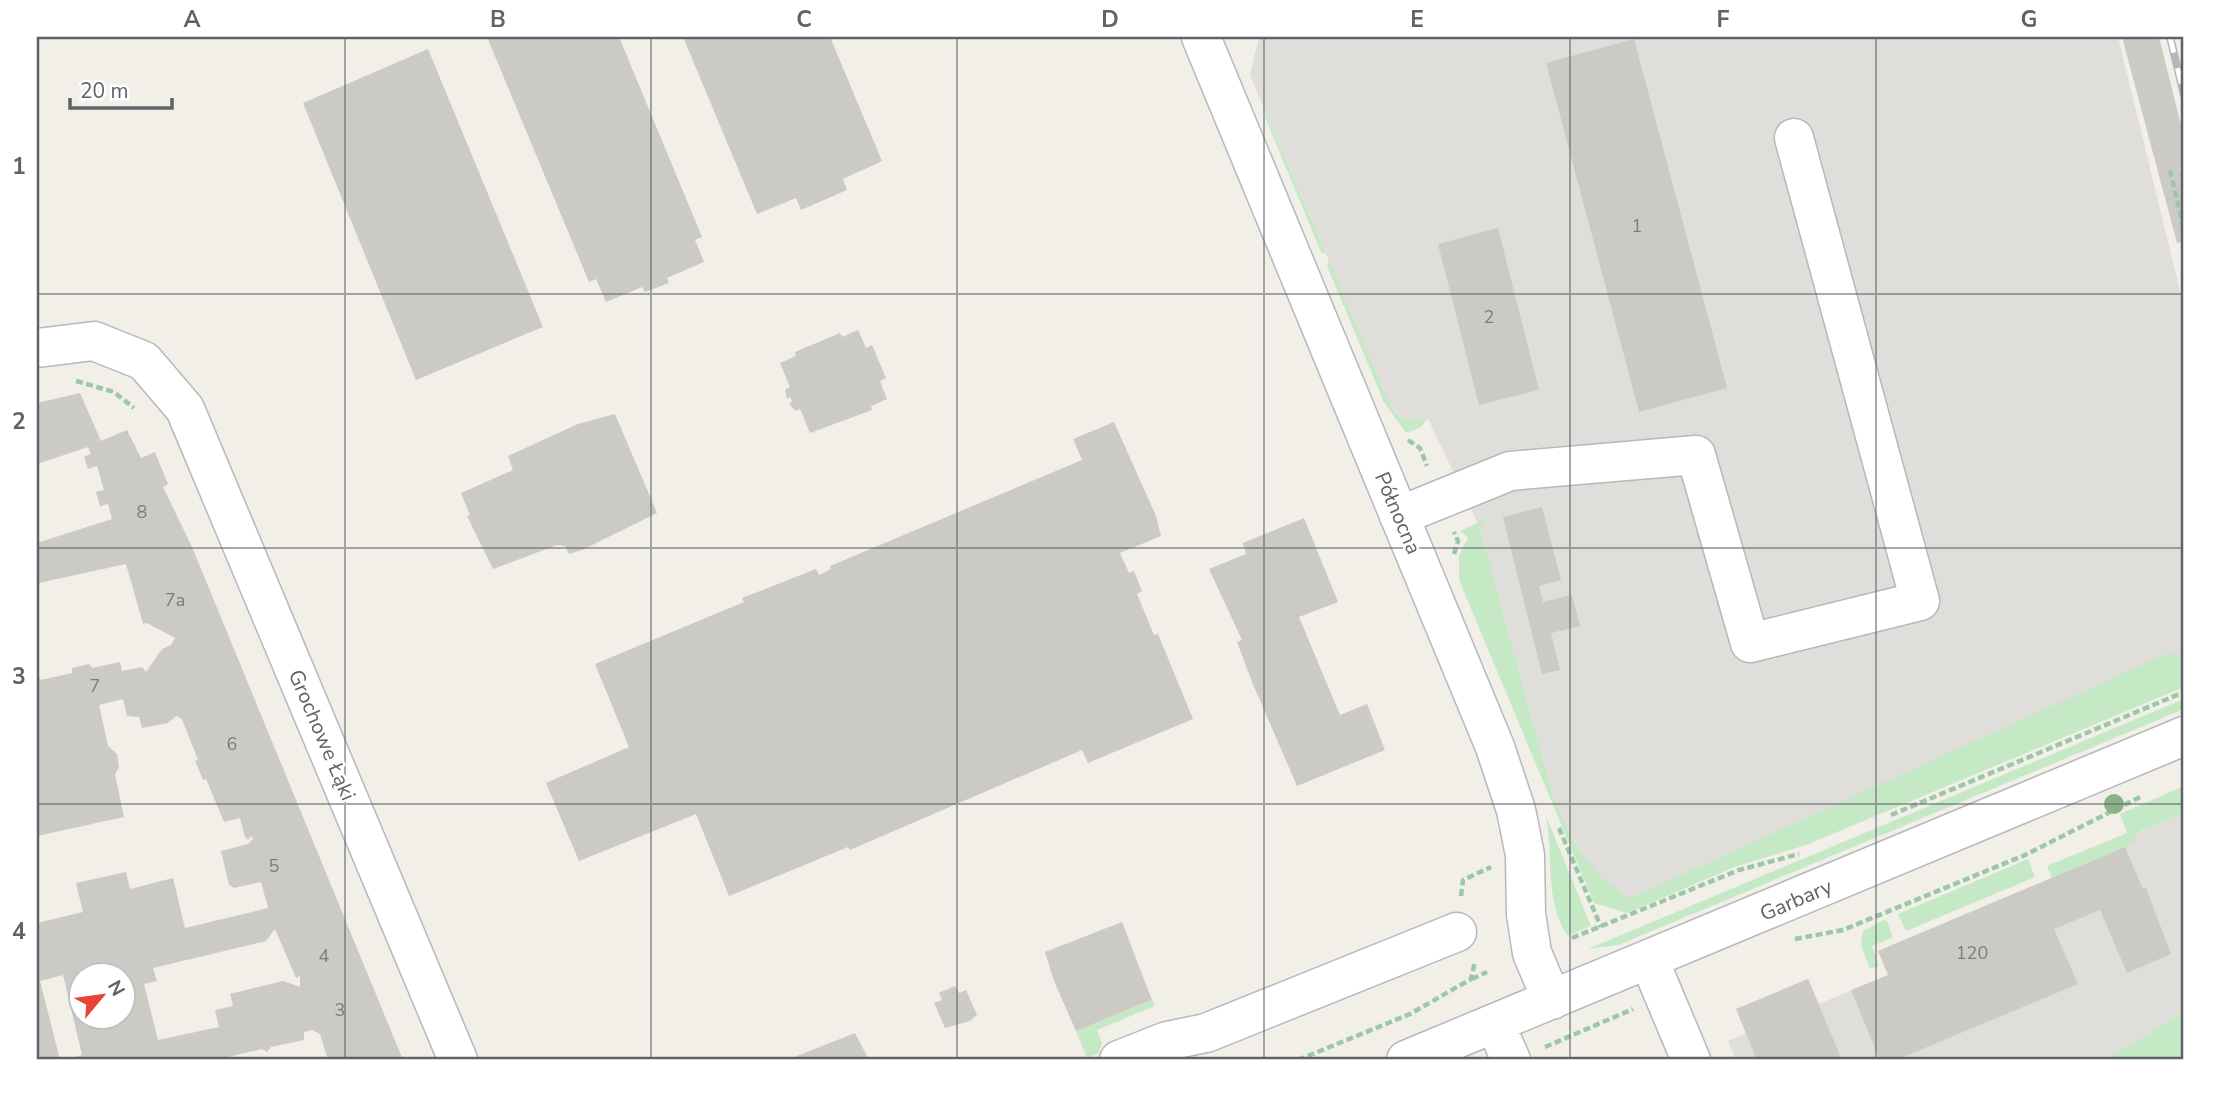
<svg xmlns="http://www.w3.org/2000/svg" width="2221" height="1097" font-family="'Nunito Sans',sans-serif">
<rect width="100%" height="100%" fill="#f1efe8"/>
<!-- industrial -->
<path fill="#e0deda" d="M1259,37H2118L2184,307V655H2166L1630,898L1615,889L1590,866L1563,821L1553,796L1480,528L1428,419L1399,418L1391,407L1250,75Z
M2184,813V1012L2105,1060H1736L1728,1041L1746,1033L1736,1009L1808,979L1819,1004L1888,975L1878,951L2125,847L2133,842L2135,834Z"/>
<!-- green -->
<path fill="#c5e8c5" d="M1266,113L1326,254L1321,252L1265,117Z
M1329,261L1391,407L1399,418L1427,419L1421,427L1406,433L1384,402L1327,266Z
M1486,519L1480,528L1553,796C1570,838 1590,875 1630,898L2166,654L2184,655V687L1806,845L1737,866L1627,913L1594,903L1459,580V555L1468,538L1460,531Z
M2184,699V709L1618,945L1588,949Z
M2184,786V813L2136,833L2133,842L2125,847L2052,878L2047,866L2127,833L2120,814Z
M1546,816L1591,926L1568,936C1544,902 1554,856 1546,816Z
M2028,859L2035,877L1906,931L1898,914Z
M1886,919L1893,937L1872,946L1879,966L1870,969L1861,945L1863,931Z
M1153,1000L1155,1006L1097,1030L1102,1043L1099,1053L1087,1058L1076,1031Z
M2184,1012V1060H2105Z"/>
<!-- building -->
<path fill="#cccac5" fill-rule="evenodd" d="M487,37H619L702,237L695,240L704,262L667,278L669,283L645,292L642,287L606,302L596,279L589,282Z
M683,37H830L882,161L843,179L847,190L801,210L796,198L757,214Z
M2122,37H2159L2184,137V167L2180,168L2184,185V241L2177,243Z
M1634,39L1727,388L1639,412L1546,63Z
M428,49L543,327L416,380L303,103Z
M1498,228L1539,390L1479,405L1438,244Z
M858,330L866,348L872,345L886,378L880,381L887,399L871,406L872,410L810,433L800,409L795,411L789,403L792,402L790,397L787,399L785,390L790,387L780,363L796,356L795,352L840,333L842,337Z
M80,393L101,441L127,430L141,458L155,452L168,484L163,487L192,547L403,1060H328L320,1034L312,1030L304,1032V1040L271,1047L267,1052L262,1049L228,1057V1060H66L82,1055L63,975L40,981L60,1060H37V923L83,912L76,883L126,872L130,889L173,878L185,928L268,908L261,882L234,888L229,885L221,851L248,844L253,839L251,836L248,840L245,837L240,818L224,822L206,779L203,780L195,761L198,760L182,719L176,716L168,723L142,728L139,717L127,716L123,699L99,705L108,746L117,754L119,767L115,774L124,817L37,836V675L41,680L72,673V668L89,664L92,668L120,662L122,671L142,667L146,672L162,649L171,645L175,638L147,623L143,624L126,564L39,583L37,543L112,519L108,504L100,506L96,492L104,490L97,466L88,469L84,457L91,454L88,447L37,464V403ZM275,929L296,978L300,976V987L283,981L230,994L233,1006L215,1010L219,1027L158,1040L144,984L157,981L153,968L266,941ZM80,974H122V1016H80Z
M615,414L657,513L582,550L569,554L565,546L557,545L493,569L467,516L470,515L461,493L513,470L508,456L578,424Z
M1114,422L1156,516L1161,536L1120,553L1129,573L1134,571L1142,591L1137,594L1154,635L1158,634L1193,719L1088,763L1082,750L850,850L848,847L729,896L696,814L579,861L546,783L629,747L595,664L744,602L742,598L816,569L819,575L831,569L830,566L1082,460L1073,439Z
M1542,507L1561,580L1539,586L1543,602L1572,595L1580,626L1551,633L1560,670L1542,674L1503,517Z
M1304,518L1338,602L1299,617L1340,715L1367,704L1385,750L1297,786L1252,682L1237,642L1242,640L1209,569L1246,554L1243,543Z
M2125,847L2143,889L2146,888L2171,954L2127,973L2100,910L2054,929L2078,984L1896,1060H1880L1851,990L1888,975L1878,951Z
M1122,922L1152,1000L1076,1031L1054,981L1045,952Z
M1808,979L1842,1060H1757L1736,1009Z
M955,986L959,993L966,990L977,1015L970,1021L945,1028L934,1003L942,1000L939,993Z
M855,1033L869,1060H787Z"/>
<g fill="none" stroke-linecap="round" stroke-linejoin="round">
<!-- minor casing -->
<g stroke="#b5b8bc" stroke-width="41">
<path id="minor" d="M1201,37L1495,747L1516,810L1525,855L1526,914L1532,953L1552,1000
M37,348L94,341L144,361L185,409L458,1060
M1399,516L1510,471L1696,455L1750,643L1920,601L1794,138
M1649,960L1691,1060
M1495,1024L1511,1060
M1119,1060L1167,1041L1206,1033L1457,932
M1406,1060L2184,736"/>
</g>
<!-- path -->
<path stroke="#9cc7a9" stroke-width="4.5" stroke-dasharray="7 3.5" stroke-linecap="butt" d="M2170,170L2184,230
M76,381L114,392L134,408
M1408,440L1420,448L1427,466
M1454,554L1458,541L1454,532
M1891,815L2184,692
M1559,828L1601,927
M1461,896L1463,880L1491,867
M1572,938L1739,870L1799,854
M1795,939L1843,930L2025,855L2142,796
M1472,979L1487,972
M1545,1047L1633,1009
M1298,1060L1410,1014L1471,979L1475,962"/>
<!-- minor -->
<use href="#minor" stroke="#fff" stroke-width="38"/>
<!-- rail casing -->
<g stroke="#b6b7b8" stroke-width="8">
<path id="rail" d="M2170,37L2184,95"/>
</g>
<!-- rail -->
<use href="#rail" stroke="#fff" stroke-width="5" stroke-dasharray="16" stroke-linecap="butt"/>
</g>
<!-- trees -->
<circle fill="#89b387" cx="2114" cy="804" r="10"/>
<!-- grid -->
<path fill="none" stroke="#5f6368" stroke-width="2" stroke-opacity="0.55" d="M345,37V1060M651,37V1060M957,37V1060M1264,37V1060M1570,37V1060M1876,37V1060M37,294H2184M37,548H2184M37,804H2184"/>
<g text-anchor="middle" stroke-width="5" stroke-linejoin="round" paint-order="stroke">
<!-- number labels -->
<g font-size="18" fill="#7a7d7f">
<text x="1637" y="232">1</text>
<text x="1489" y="323">2</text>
<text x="142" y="518">8</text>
<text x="175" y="606">7a</text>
<text x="95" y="692">7</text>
<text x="232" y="750">6</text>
<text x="274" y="872">5</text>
<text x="1972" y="959">120</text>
<text x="324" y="962">4</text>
<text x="340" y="1016">3</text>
</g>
<!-- street labels -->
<g font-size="21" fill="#5f6368" stroke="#fff">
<text transform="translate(1398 513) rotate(67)" y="7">Północna</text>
<text transform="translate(322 735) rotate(67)" y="7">Grochowe Łąki</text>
<text transform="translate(1796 900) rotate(-23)" y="7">Garbary</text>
</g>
</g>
<!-- border -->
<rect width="2221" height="1097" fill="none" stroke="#ffffff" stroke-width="77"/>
<!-- north arrow -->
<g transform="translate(102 996) rotate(61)"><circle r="33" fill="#ffffff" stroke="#bfc1c3" stroke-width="2"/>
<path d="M0-5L12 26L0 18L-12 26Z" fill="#ea4335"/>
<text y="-10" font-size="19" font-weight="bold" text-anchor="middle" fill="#5f6368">N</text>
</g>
<!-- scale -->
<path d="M70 98v10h102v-10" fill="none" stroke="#5f6368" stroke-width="3.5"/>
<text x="80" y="98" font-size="21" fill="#5f6368" stroke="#ffffff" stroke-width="5" paint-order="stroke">20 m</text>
<rect x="38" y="38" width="2144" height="1020" fill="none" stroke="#5f6368" stroke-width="2.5"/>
<g font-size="23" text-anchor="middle" font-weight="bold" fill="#5f6368">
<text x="192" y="27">A</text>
<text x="498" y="27">B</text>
<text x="804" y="27">C</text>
<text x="1110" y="27">D</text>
<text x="1417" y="27">E</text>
<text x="1723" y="27">F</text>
<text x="2029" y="27">G</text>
<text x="19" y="174">1</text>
<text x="19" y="429">2</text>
<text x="19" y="684">3</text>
<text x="19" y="939">4</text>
</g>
</svg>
